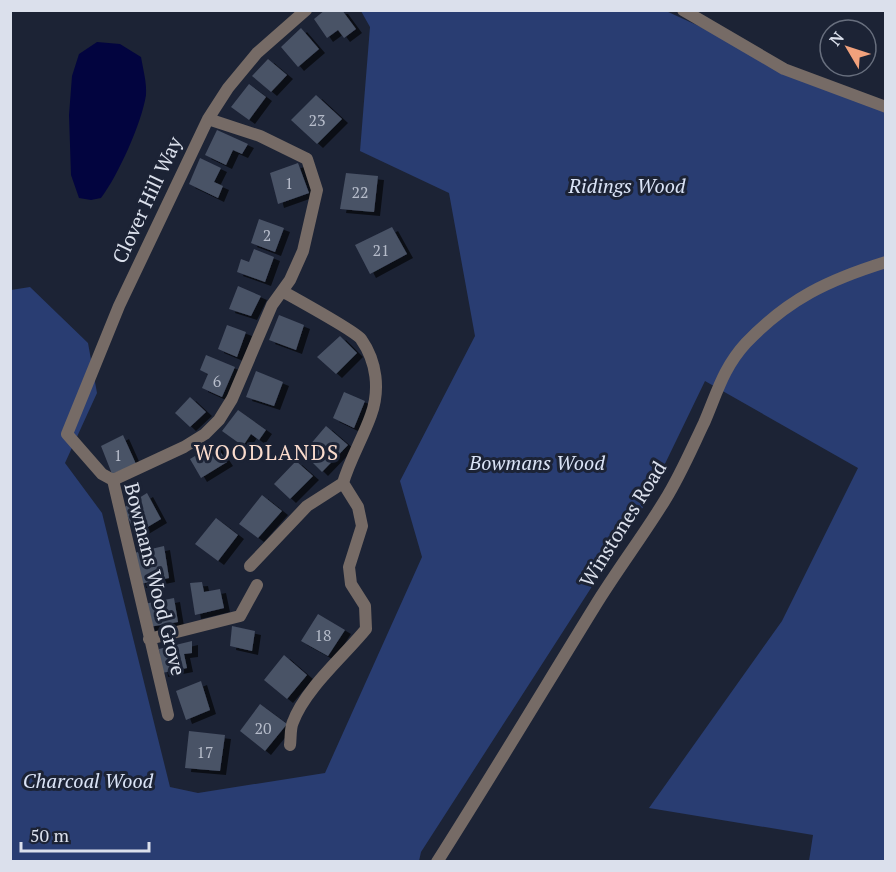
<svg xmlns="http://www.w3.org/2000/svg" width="896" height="872" font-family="'PT Serif',serif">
<defs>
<filter id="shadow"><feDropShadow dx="6" dy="4" stdDeviation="0" flood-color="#0009"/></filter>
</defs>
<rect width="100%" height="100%" fill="#1c2335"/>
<!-- green -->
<path fill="#293d72" d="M361,11H666L885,111V861H809L813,835L649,808L782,621L858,468L705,381L647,501L421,852L419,861L11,862V290L30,287L88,343L97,393L65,463L102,513L170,787L198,793L325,773L422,557L400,481L475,336L449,193L360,151L370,27Z"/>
<!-- water -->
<path fill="#02043f" d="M97,42L120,44L141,57C143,69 147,83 146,95C142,122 118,176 101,198L91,200L79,198L71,175L69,115L72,76L79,54Z"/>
<!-- building -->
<path fill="#495266" filter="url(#shadow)" d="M325,10H342L356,29L344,38L338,30L327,38L314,19Z
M301,28L319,49L298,67L281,47Z
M268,59L287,75L271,92L252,76Z
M249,84L266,97L249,120L231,107Z
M316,95L342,119L317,144L291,120Z
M217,130L248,144L242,154L233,150L226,165L205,155Z
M200,158L221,168L214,182L223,186L218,198L189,184Z
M298,163L309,193L278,204L270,173Z
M346,173L378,176L374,212L340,209Z
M259,219L284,228L275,252L251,243Z
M392,227L407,254L370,274L355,245Z
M254,249L274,257L265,282L237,272L241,259L249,262Z
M238,286L261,296L251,316L229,309Z
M279,315L304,325L296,350L269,340Z
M227,325L246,332L237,357L218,349Z
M340,336L357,353L336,374L317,357Z
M206,355L235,367L222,397L202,388L208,374L200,370Z
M256,371L283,382L274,406L246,397Z
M344,392L365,401L354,428L333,418Z
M190,397L206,412L190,427L175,413Z
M238,410L266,430L259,440L251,434L243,446L222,431Z
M326,426L348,445L322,472L303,453Z
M123,435L136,464L112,474L101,446Z
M215,444L227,462L201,478L190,459Z
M296,461L313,476L290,499L274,484Z
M147,493L161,519L136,534L123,508Z
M262,495L282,511L258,538L239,524Z
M216,518L238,535L218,561L195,544Z
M164,546L169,578L140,584L134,553Z
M202,582L204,592L220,589L224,608L195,615L190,583Z
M174,598L178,622L149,627L144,604Z
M318,614L345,630L328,656L301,641Z
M232,626L255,631L252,651L230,646Z
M192,641V653L184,654L187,668L162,673L159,649Z
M284,655L307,675L287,699L264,680Z
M201,681L210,710L186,720L176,691Z
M260,704L287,724L265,751L240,731Z
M189,731L225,735L220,771L185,768Z"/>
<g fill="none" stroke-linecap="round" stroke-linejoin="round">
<!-- street -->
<path stroke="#766b66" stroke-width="12" d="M683,10L784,69L886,107
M282,291C296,299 355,331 361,339C377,362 380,390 371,415C363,438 350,459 343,483L358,507L362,526L349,567L351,584L365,606L366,629C344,656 305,689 293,722C290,728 291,738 290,745
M113,480L184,447L205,434L219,420L232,399L272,305L290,280L303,251L317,190L307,159L260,136L208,119
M250,566L307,506L343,483
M149,639L240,616L257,585
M168,715L113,480L102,474L67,434L119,306L208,119L228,88L257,53L306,10
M437,862C491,777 542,692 595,606C617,570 643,536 665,500C680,476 692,448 704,423C717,393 723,368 746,343C788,299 828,280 886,262"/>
</g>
<g text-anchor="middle" stroke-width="6" stroke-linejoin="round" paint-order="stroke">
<!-- number labels -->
<g font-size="16" fill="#b6bcca">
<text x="317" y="126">23</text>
<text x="289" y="189">1</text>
<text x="360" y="198">22</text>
<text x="267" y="241">2</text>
<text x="381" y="256">21</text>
<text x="217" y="387">6</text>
<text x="118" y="461">1</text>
<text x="323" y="641">18</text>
<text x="263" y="734">20</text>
<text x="205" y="758">17</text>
</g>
<!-- park labels -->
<g font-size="20" font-style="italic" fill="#dae3f6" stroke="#1c2335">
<text x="627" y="193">Ridings Wood</text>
<text x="537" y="470">Bowmans Wood</text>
<text x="88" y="788">Charcoal Wood</text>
</g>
<!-- street labels -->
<g font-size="20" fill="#dbe0ec" stroke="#1c2335">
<text transform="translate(147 200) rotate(-65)" y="7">Clover Hill Way</text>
<text transform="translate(623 524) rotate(-58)" y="7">Winstones Road</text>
<text transform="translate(155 579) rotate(76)" y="7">Bowmans Wood Grove</text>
</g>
<!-- neighbourhood labels -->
<g font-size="21" letter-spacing="1.5" fill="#fbdccd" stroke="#1c2335">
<text x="267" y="460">WOODLANDS</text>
</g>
</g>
<!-- border -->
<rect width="896" height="872" fill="none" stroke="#dbe0ec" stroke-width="24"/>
<!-- north arrow -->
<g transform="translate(848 48) rotate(309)"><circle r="28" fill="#1c2335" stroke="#686f7e" stroke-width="1.5"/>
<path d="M0-4.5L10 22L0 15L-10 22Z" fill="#f1a17c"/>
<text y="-9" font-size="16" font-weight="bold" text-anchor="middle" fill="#dbe0ec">N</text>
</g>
<!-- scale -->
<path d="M21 842v9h128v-9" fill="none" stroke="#dbe0ec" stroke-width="3"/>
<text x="30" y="842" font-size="18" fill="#dbe0ec" stroke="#1c2335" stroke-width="4.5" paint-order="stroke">50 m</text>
</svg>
